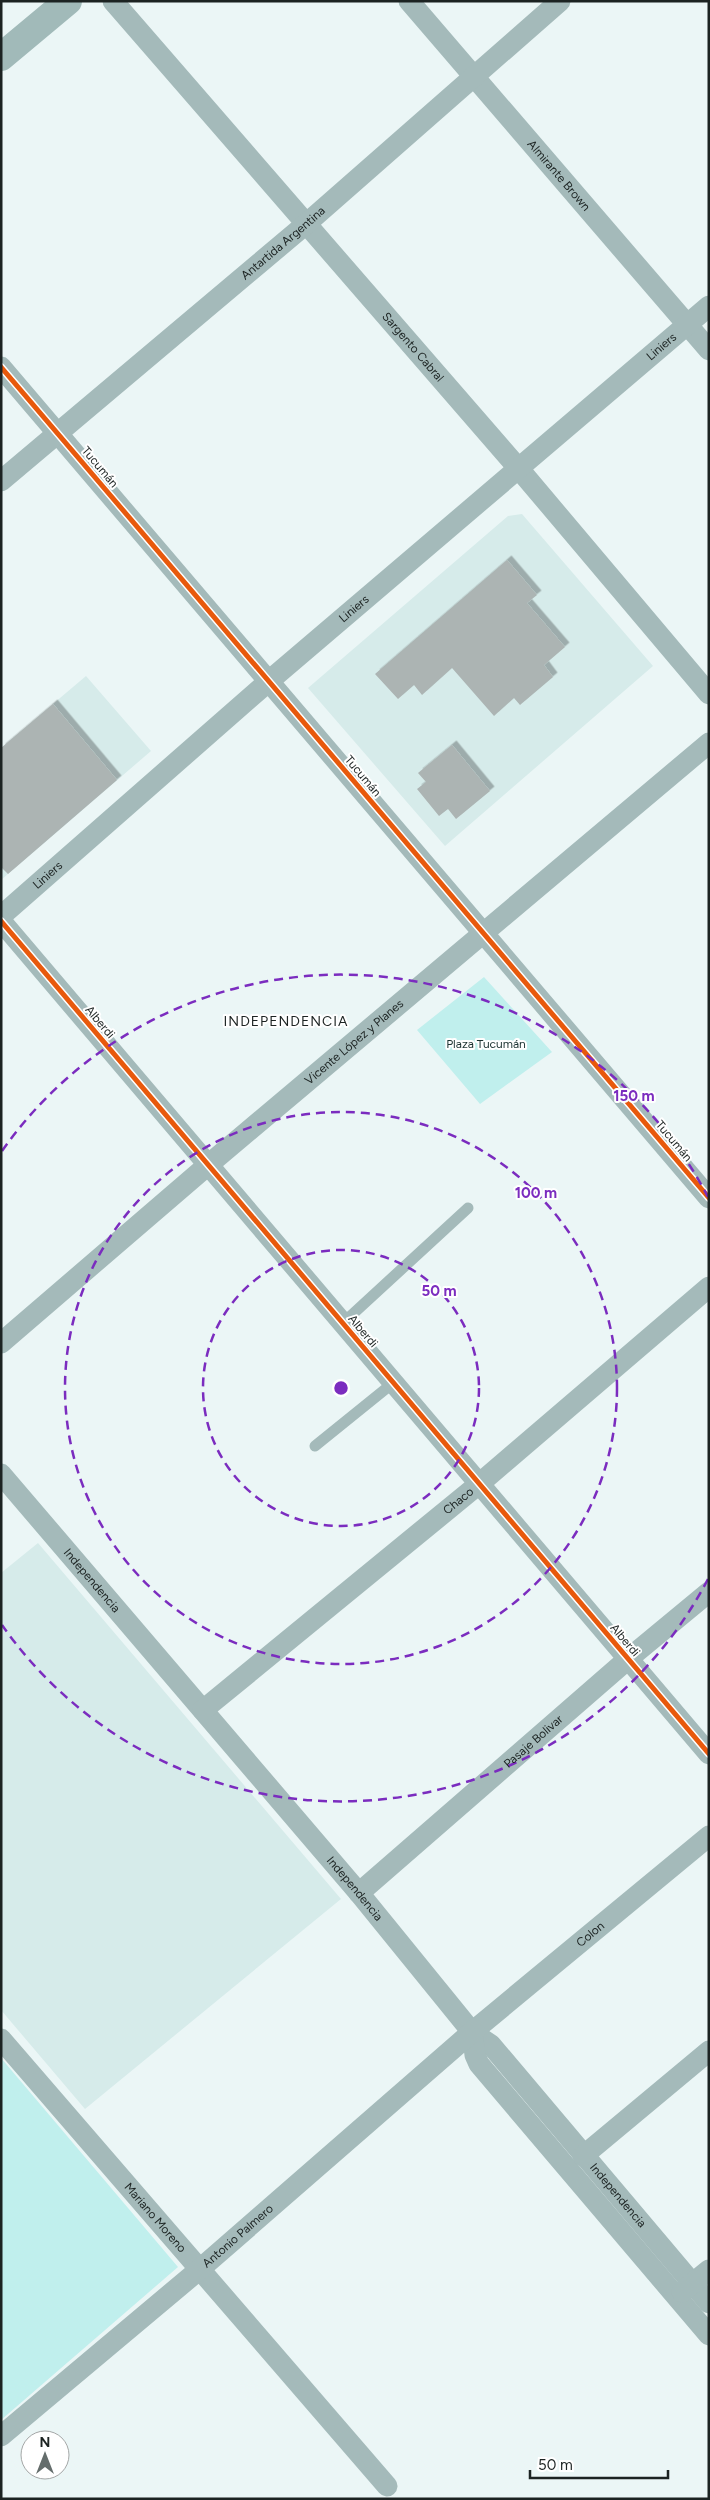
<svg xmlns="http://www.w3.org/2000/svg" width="710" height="2500" font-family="Figtree,sans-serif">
<defs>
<filter id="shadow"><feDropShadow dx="4.5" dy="-4.5" stdDeviation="0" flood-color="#0004"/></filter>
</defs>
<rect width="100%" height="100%" fill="#ebf6f6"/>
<!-- built -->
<path fill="#d6ebea" d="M522,514L653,666L445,846L308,688L508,516Z
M86,676L151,751L1,880V748Z
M38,1543L341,1899L85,2109L1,2010V1573Z"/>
<!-- green -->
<path fill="#c0efed" d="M484,977L552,1052L480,1104L417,1030Z
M1,2058L178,2267L1,2420Z"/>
<!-- building -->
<path fill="#acb4b3" filter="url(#shadow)" d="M507,560L537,595L527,603L565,647L544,665L553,677L520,705L514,698L494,716L452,668L422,695L414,685L398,699L375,674Z
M53,704L117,780L8,874L1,867V748Z
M452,745L490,791L456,819L448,809L439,816L417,789L426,782L418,773Z"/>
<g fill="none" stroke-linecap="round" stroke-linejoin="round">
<!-- lane -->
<path stroke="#a4baba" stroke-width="11" d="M343,1323L468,1208
M315,1446L393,1383"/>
<!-- street -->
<g stroke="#a4baba" stroke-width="21">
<path id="s1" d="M113,1L519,469L709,694"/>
<path id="s2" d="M409,1L709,350"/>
<path d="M1,367L709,1198"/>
<path id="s3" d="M1,481L306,224L560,1"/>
<path id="s4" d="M1,916L269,681L709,306"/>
<path d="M1,921L709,1754"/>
<path id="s5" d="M1,1343L208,1165L709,743"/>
<path id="s6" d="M1,1474L359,1893L472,2032L491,2045L709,2303"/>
<path id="s7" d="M203,1710L479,1484L709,1287"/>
<path id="s8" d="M359,1893L628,1659L709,1592"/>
<path d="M472,2032L475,2055L479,2064L709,2335"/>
<path id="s9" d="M1,2039L387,2486"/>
<path d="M583,2156L709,2051"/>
<path d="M682,2292L709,2270"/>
<path id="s10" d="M1,2436L200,2269L472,2032L709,1836"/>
</g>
<!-- secondary -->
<path stroke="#a1bab9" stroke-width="28" d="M1,57L68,1"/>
<!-- cycleway casing -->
<g stroke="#fff" stroke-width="8">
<path id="cycleway" d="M1,367L709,1198
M1,921L709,1754"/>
</g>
<!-- cycleway -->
<use href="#cycleway" stroke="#e8590c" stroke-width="5"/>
</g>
<!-- distance rings -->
<g fill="none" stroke="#7b2cbf" stroke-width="2.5" stroke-dasharray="9 6">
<circle cx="341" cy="1388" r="138"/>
<circle cx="341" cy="1388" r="276"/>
<path d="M708 1579A414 414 0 0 1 2 1625M2 1151A414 414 0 0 1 708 1197"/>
</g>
<g text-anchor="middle" stroke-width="4" stroke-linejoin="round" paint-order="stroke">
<!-- street labels -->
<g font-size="12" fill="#1c2322" stroke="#fff">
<text dy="4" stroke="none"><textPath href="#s2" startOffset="230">Almirante Brown</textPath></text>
<text dy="4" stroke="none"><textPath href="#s3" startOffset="369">Antartida Argentina</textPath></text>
<text dy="4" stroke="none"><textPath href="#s1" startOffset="458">Sargento Cabral</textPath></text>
<text dy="4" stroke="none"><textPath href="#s4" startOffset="872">Liniers</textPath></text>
<text transform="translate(100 467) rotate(50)" y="4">Tucumán</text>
<text dy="4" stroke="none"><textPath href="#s4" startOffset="468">Liniers</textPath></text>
<text transform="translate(363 776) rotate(50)" y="4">Tucumán</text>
<text dy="4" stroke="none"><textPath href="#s4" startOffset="62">Liniers</textPath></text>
<text transform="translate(100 1022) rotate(50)" y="4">Alberdi</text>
<text dy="4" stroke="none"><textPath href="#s5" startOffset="464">Vicente López y Planes</textPath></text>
<text transform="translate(674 1141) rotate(50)" y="4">Tucumán</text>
<text transform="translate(363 1331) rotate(50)" y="4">Alberdi</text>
<text dy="4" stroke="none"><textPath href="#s7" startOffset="330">Chaco</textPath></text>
<text dy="4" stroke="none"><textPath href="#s6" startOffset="140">Independencia</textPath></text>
<text transform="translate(625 1640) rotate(50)" y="4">Alberdi</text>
<text dy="4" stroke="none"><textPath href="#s8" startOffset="231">Pasaje Bolivar</textPath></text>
<text dy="4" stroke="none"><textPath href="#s6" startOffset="545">Independencia</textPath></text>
<text dy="4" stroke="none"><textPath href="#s10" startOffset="774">Colon</textPath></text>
<text dy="4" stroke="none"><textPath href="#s6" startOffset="950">Independencia</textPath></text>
<text dy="4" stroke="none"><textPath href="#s9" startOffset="236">Mariano Moreno</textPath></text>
<text dy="4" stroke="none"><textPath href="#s10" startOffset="310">Antonio Palmero</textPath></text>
</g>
<!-- park labels -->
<g font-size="12" fill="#1c3332" stroke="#fff">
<text x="486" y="1048">Plaza Tucumán</text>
</g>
<!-- neighbourhood labels -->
<g font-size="14" letter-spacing="1" fill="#1c2322" stroke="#fff">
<text x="286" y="1026">INDEPENDENCIA</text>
</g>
</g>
<circle cx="341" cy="1388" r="8" fill="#7b2cbf" stroke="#fff" stroke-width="2.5"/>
<g font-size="15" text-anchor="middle" font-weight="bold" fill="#7b2cbf" stroke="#fff" stroke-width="4" stroke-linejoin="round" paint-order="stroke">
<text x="634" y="1101">150 m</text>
<text x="536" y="1198">100 m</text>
<text x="439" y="1296">50 m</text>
</g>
<!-- border -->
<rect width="710" height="2500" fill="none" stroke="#1c2322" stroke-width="5"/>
<!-- north arrow -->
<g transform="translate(45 2455)"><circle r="24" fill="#ffffff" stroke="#a4a7a7"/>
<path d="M0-4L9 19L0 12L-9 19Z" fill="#646d6c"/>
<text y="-8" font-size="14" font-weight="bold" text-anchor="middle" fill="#1c2322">N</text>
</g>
<!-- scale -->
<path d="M530 2470v8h138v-8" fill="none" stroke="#1c2322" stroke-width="2.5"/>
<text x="538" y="2470" font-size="15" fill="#1c2322" stroke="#ffffff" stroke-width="4" paint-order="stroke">50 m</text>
</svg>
